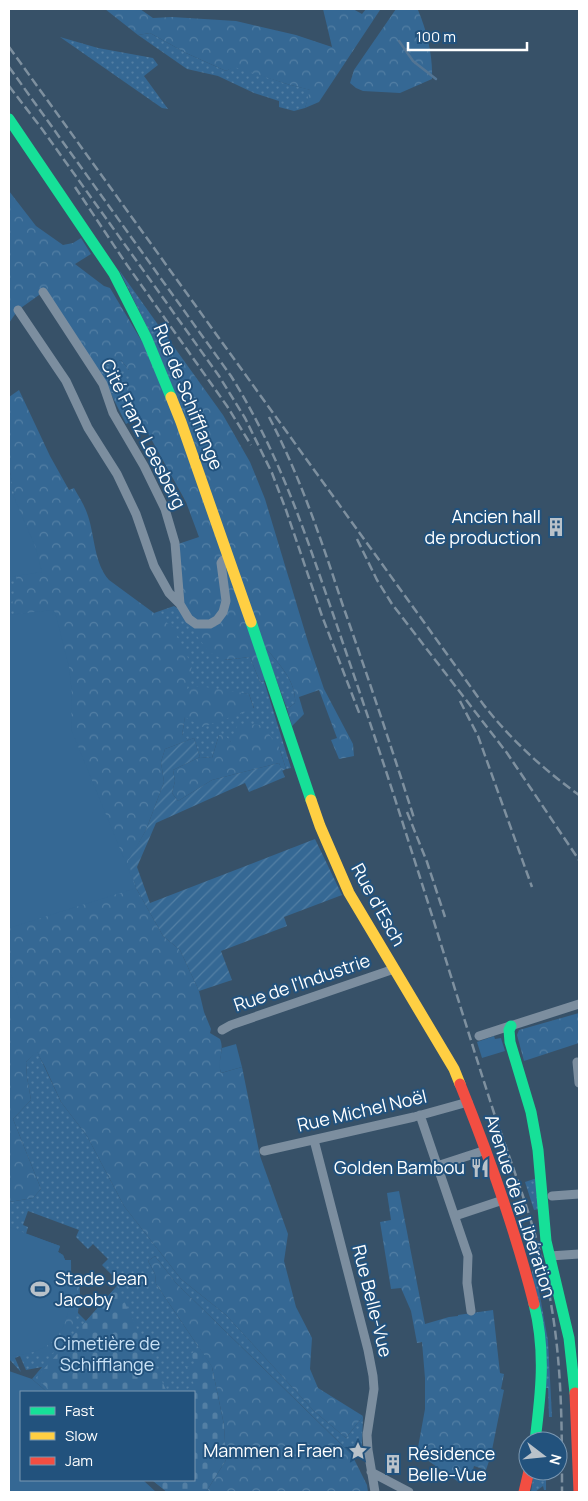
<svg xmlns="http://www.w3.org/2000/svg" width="588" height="1501" font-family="Manrope,sans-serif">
<defs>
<pattern id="grass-dots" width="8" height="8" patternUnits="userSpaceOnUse" patternTransform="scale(1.25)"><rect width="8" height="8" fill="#356894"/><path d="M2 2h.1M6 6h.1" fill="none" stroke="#537fa4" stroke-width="1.8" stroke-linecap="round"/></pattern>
<pattern id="forest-crowns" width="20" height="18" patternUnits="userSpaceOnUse" patternTransform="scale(1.25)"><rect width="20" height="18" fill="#356894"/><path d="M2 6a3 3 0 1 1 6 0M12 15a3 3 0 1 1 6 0" fill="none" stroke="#537fa4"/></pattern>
<pattern id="cemetery-stones" width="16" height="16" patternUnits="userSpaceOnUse" patternTransform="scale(1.25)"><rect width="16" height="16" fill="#356894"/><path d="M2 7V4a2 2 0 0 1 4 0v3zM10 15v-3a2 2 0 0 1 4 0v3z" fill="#537fa4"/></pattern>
<pattern id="garden-furrows" width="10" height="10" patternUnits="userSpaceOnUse" patternTransform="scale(1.25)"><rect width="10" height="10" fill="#356894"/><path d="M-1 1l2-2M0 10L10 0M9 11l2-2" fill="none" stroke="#537fa4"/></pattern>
</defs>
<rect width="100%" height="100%" fill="#375168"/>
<!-- grass -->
<path fill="url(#grass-dots)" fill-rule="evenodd" d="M150,33L186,53L226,71L234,66L287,84L311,90L305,108L294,111L279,107V101L254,93L218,76L187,69L138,35Z
M60,37L98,48L153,58L158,65L144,76L168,109L162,108Z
M119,270L164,333L152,337Z
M121,360L129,370V385L111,394L98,370Z
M9,467L12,480L40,627L9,629Z
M174,606L184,612L225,660L250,657L260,682L264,681L291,768L286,769L279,747L231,742L219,735L212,758L200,757L194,738L189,740L182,736L185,716L254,708L249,694L187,689L154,613Z
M264,646C277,662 297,681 295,703L287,709Z
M37,1051L61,1102L87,1136L124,1206L181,1279L226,1315L314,1411L346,1438L363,1416L362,1446H365C365,1454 360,1455 352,1455L341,1444L176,1283L155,1256L148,1261L155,1274L156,1284L212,1367L206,1492H167L152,1480H194V1392H47L32,1379L42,1367L26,1370L20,1356L15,1358L21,1372L9,1359V1202L33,1198L41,1189L13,1119L31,1100L27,1077L26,1062ZM28,1211L79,1230L76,1237L88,1249L93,1244L108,1259L102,1265L113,1276L117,1286L86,1321L78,1313C79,1300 83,1285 75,1275H71V1260H65L63,1255L58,1252L60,1246L26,1234L28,1227L23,1225Z
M537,1178L540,1209L534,1210L525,1182Z
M535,1268L548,1341L552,1417H549L548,1388H546L532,1271Z
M534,1471H546V1490H544L543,1486L535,1492H531Z"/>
<!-- forest -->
<path fill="url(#forest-crowns)" d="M105,9H140L153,18L172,17L236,21L296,35L332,47L323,9H353L362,14L366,9L380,10L319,102L305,108L310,90L287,84L234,67L226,71L186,53L150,33L138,35Z
M396,9L418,10C427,31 433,56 432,79L400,93L363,91L356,88L350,83L354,70Z
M9,191L36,226L63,245L73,243L81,238L91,254L75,264L104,286L110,288L141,340L164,333L223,415L250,462L265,499L308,642L324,689L353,744L354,756L339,759L331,740L337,738L319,690L299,697L304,714L292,726L287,709L295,703C297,681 277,662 264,646L270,679L260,682L250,657L224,660L209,652L197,636L184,612L178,544L199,537L186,502L139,417L126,424L111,394L129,385V370L121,360L98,370L46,290L18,310L9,323Z
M19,390L50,456L69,490L74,488C79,497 85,506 88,516C95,537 94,563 109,580L173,627L192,666L187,689L199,686L249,694L254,709L202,727L185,717L182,735L189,740L165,749L161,762L164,782L146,830L129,861L136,888L163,936L180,950L199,991L204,1012L211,1029L210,1033L220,1039C225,1051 217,1061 221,1073L242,1067L260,1156L288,1234L284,1261L296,1307L312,1338L310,1369L318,1388L363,1416L346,1438L314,1411L226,1315L181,1279L124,1206L87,1136L61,1102L45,1067L37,1052L26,1062L27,1077L31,1100L13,1119L41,1189L33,1198L9,1202V629L40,627L12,606L23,540L9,467V397Z
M238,724L262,725L279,747L286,769L282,771L279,763L212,780L178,801L172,793L175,781L173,770L200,757L212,758L219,735L224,734L231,742Z
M579,1013V1043L524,1061L517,1035L519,1030Z
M399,1191L425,1324L449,1317L458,1316V1315L493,1310L500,1373L504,1374L501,1389L504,1390L491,1455L486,1470L474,1466L472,1473H469L460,1483L417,1453L425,1409V1378L422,1342L417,1343L411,1311L401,1288L391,1289L380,1222L391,1220L387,1193Z
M155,1256L176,1283L352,1455L367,1485L368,1492H206L226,1460L224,1425L212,1367L156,1284L155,1274L148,1261Z
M71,1275H75C81,1283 79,1292 78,1302C77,1322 68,1351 45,1356L40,1353L39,1349L52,1343L71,1303Z"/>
<!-- cemetery -->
<path fill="url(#cemetery-stones)" d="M117,1286L167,1392H52L36,1378Z
M199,1347L212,1367L224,1425L226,1460L206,1492H167L152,1480H194V1392H178L195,1386L185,1366L194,1368L198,1365L190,1355Z"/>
<!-- park -->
<path fill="#356894" d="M9,486L35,546L42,572L9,577Z
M52,610L55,612L69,667L72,694L71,729L136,888L9,928V615Z
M9,968L20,1002L9,1006Z
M494,1036L495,1039L501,1038L505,1051L482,1058L477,1042Z
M236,1044L242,1067L221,1073L219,1066L222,1048Z
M9,1227L60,1246L58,1252L63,1255L65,1260H71C72,1311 71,1353 9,1356Z
M9,1371L32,1379L47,1392H21V1480H143L156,1492H9Z"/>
<!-- garden -->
<path fill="url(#garden-furrows)" d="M194,738L200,757L173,770L175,781L172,793L178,801L212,780L279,763L285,777L249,792L245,783L156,823L137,867L150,903L315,839L342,895L284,917L287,926L221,951L232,980L199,991L180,950L163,936L136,888L128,861L146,830L164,782L161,762L165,749Z"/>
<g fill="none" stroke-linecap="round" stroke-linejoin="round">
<!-- stream -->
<path stroke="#537594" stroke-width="2.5" d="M399,41L413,61L436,79"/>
<!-- street -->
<path stroke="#7c8e9f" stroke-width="9" d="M43,292L103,384L113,413L144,466L165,509L175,543L180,604
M18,310L66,381L88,428L117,474L136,514L154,566L169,593L180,604L189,619L196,624H210L217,620L223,612L226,601L221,563L223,560L229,558
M222,1030L231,1025L394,969
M479,1036L579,1004
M577,1062L579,1083
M420,1115L468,1256L467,1283L471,1311
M314,1140L368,1350L373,1376L374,1389L367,1435L368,1450L375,1492
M264,1151L414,1117L468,1102
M437,1166L486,1150
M552,1196L579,1194
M455,1216L503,1200
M550,1256L579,1254
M371,1472L409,1492"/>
<!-- fast -->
<path stroke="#16e098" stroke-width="11" d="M9,119L114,274L147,339L171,397
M251,622L311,800
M511,1026L509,1030L510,1042L531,1112L538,1150L546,1241L569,1338L575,1393
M534,1304C546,1351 541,1393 535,1441"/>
<!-- slow -->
<path stroke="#ffcf43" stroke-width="11" d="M171,397L181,422L251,622
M311,800L320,826L349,893L454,1069L460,1084"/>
<!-- jam -->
<path stroke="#f24e42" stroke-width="11" d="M460,1084C489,1156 515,1229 534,1304
M575,1393L579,1492
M524,1492L529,1471"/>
<!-- rail -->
<path stroke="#7e909f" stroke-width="2.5" stroke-dasharray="9 4" stroke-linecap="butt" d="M9,47L483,704C511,740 543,769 579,795
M9,67L231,376C279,453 304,530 333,614C359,690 385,766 409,843C438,933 465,1023 494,1113C514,1172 538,1231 549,1293C562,1359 562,1425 562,1492
M9,86L42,129L219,376L245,418L272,473L286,510L322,616L360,715
M75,187L127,265L227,406L251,445
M269,417C300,476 321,539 342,603C367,674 391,746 414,818
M357,539L377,580L392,604L507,753L579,860
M460,701L478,736L532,887
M407,812L427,862L445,917"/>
</g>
<!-- icons -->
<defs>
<g id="building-bare" transform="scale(1.5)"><path d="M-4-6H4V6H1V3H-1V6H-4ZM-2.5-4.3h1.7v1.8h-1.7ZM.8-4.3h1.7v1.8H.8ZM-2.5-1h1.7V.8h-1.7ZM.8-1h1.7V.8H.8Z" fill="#b9c2ca" stroke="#22527d" stroke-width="2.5" paint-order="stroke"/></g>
<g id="restaurant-bare" transform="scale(1.5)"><path d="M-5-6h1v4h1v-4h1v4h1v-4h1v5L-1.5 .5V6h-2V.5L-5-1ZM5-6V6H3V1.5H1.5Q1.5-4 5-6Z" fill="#b9c2ca" stroke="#22527d" stroke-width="2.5" paint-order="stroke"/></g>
<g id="stadium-bare" transform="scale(1.5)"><path d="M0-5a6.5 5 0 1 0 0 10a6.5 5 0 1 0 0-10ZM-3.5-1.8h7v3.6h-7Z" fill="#b9c2ca" stroke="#22527d" stroke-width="2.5" paint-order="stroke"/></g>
<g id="sight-bare" transform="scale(1.5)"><path d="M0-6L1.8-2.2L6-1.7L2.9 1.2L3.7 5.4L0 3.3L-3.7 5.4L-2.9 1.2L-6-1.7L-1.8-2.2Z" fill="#b9c2ca" stroke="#22527d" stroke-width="2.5" paint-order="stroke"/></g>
</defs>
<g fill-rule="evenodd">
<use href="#building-bare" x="556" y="527"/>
<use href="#restaurant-bare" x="480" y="1168"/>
<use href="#stadium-bare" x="40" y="1289"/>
<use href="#sight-bare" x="358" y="1451"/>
<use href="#building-bare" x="393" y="1464"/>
</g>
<g text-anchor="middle" stroke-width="4" stroke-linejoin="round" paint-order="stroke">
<!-- street labels -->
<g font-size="18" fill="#fff" stroke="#22527d">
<text transform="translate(188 397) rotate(68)" y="6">Rue de Schifflange</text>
<text transform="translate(143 434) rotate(63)" y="6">Cité Franz Leesberg</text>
<text transform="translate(378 905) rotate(61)" y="6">Rue d'Esch</text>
<text transform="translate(302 983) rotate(-19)" y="6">Rue de l'Industrie</text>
<text transform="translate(362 1111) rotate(-13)" y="6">Rue Michel Noël</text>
<text transform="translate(520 1206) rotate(72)" y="6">Avenue de la Libération</text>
<text transform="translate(372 1301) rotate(76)" y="6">Rue Belle-Vue</text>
</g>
<!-- poi labels -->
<g font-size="18" fill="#fff" stroke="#22527d" text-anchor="end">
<text x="541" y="523">Ancien hall<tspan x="541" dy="21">de production</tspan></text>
<text x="465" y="1174">Golden Bambou</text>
<text x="55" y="1285" text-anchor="start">Stade Jean<tspan x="55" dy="21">Jacoby</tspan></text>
<text x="343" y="1457">Mammen a Fraen</text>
<text x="408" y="1460" text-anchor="start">Résidence<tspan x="408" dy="21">Belle-Vue</tspan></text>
</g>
<!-- park labels -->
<g font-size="18" fill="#c9e1f5" stroke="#22527d">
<text x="107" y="1350">Cimetière de<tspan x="107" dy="21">Schifflange</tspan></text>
</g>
</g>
<!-- border -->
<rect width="588" height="1501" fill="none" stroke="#ffffff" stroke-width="20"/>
<!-- legend -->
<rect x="20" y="1391" width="175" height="90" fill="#22527d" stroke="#7a97b1"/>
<rect x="30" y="1407" width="25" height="8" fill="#16e098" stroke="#7a97b1"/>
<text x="65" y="1416" font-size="15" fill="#ffffff">Fast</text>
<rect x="30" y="1432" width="25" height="8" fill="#ffcf43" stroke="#7a97b1"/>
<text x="65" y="1441" font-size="15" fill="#ffffff">Slow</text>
<rect x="30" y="1457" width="25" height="8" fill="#f24e42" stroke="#7a97b1"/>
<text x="65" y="1466" font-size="15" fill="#ffffff">Jam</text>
<!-- north arrow -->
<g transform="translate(543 1456) rotate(106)"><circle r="24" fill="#22527d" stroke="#7a97b1"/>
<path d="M0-4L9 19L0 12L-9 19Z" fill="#b9c2ca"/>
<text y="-8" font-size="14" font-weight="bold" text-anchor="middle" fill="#ffffff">N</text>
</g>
<!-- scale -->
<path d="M408 42v8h119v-8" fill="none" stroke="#ffffff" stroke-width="2.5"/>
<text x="416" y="42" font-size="15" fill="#ffffff" stroke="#22527d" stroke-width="4" paint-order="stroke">100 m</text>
</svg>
